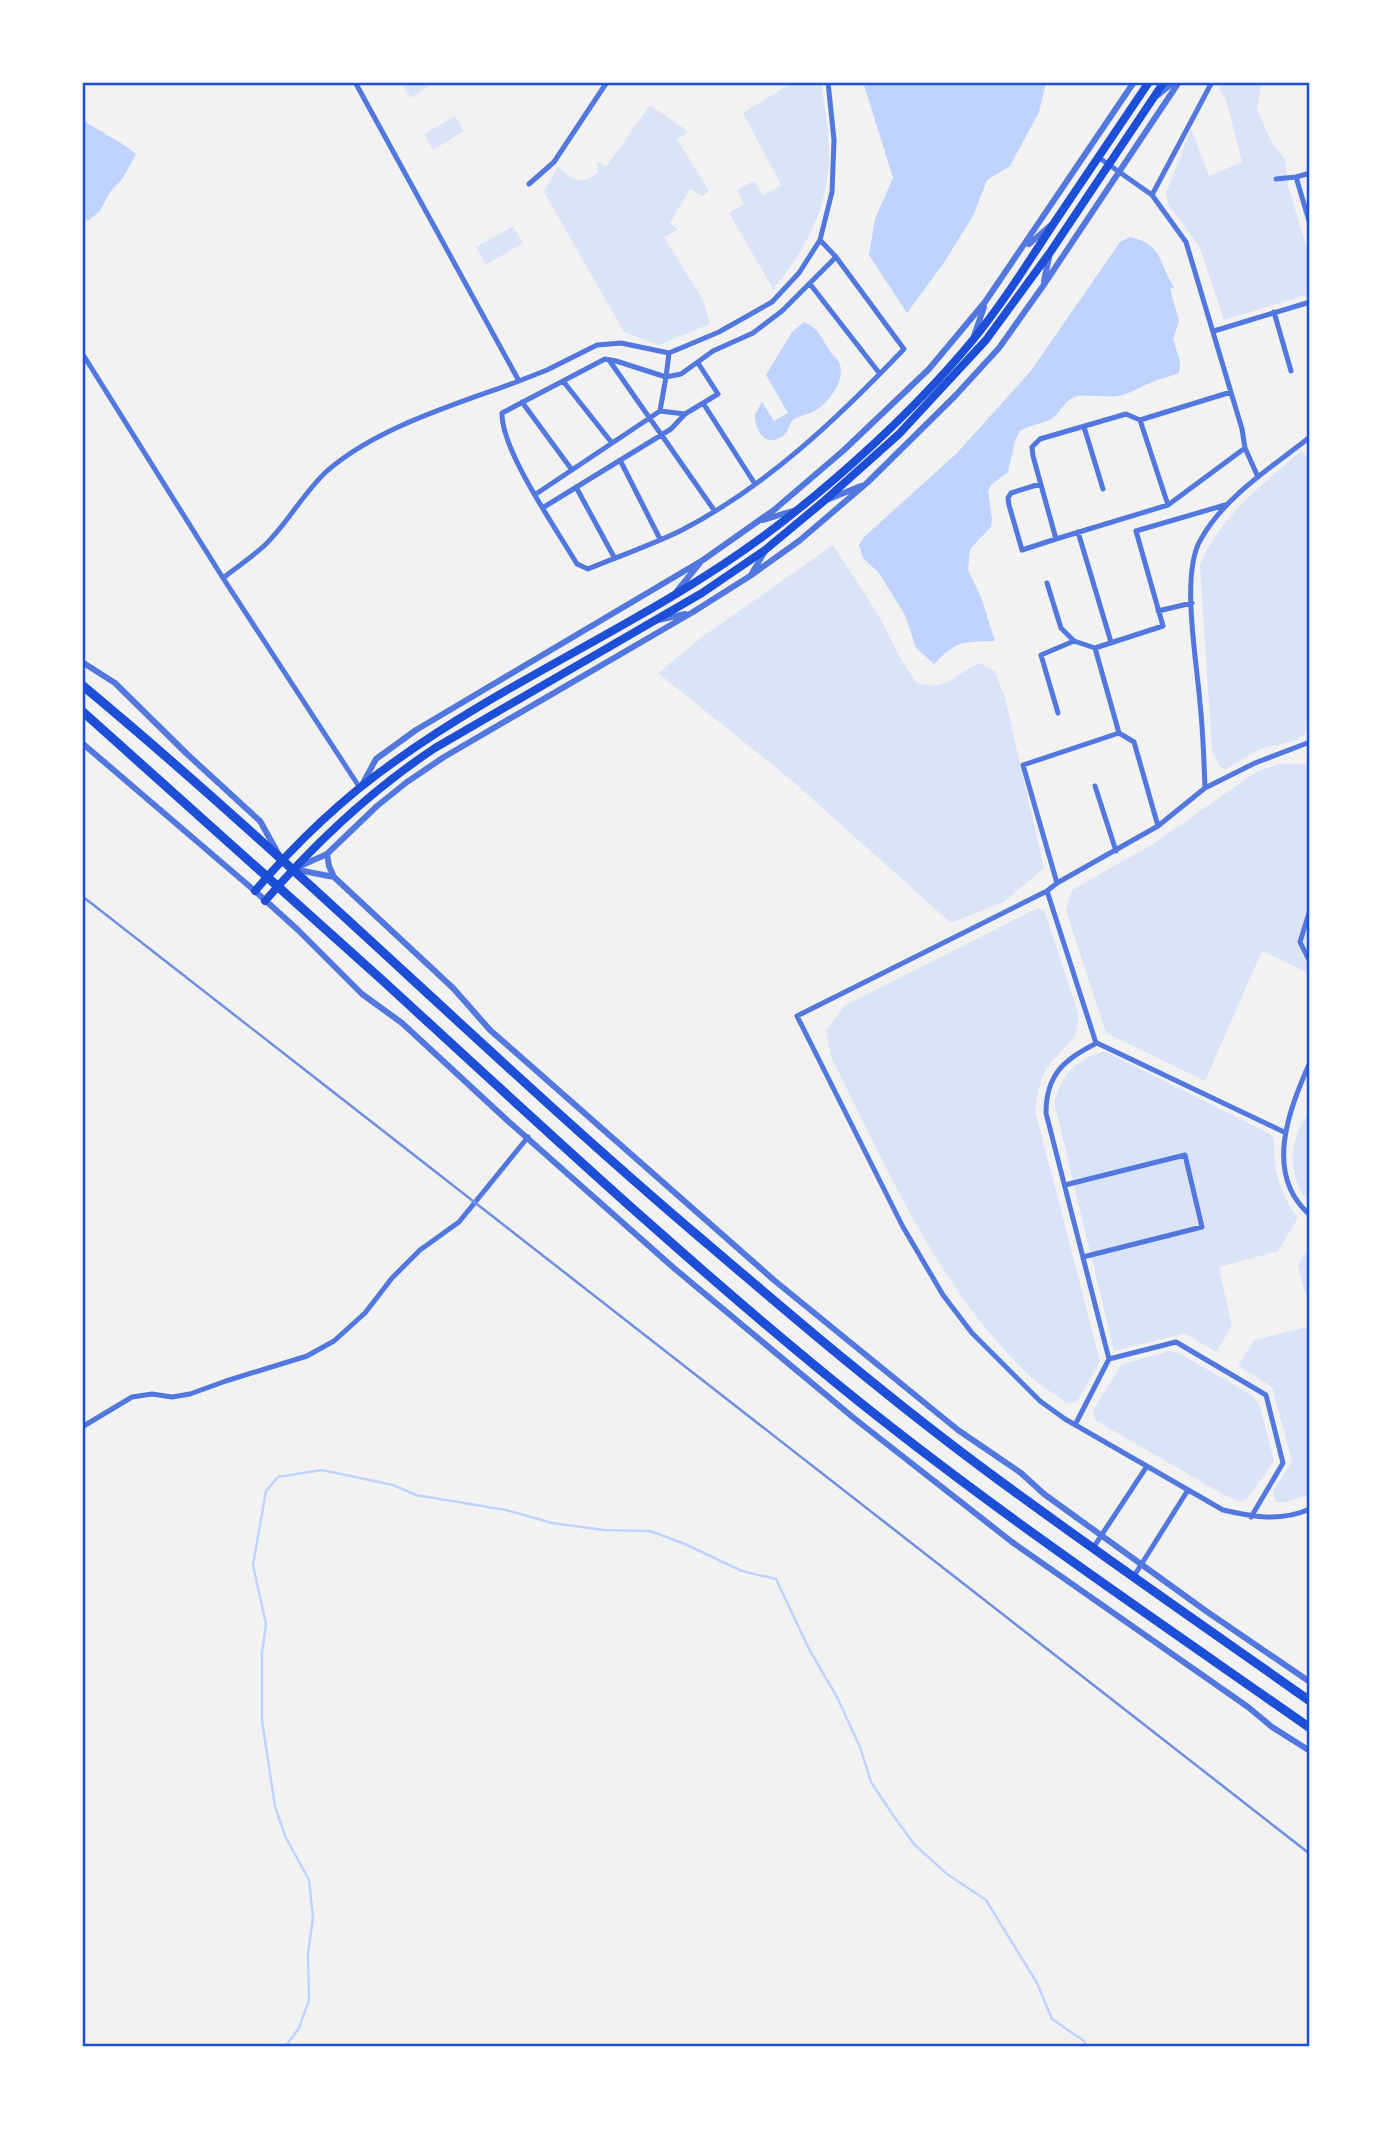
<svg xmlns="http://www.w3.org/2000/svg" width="1392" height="2129" font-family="'Source Sans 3',sans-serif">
<rect width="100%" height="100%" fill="#f2f2f2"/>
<!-- green -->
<path fill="#dbe4f7" d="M401,82H427L429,86L410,98Z
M793,82H821C825,109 830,136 829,163C826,211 804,253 773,289L729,213L744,204L737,190L754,181L763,195L781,185L743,113Z
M1222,82H1262L1257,109L1270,139L1285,160L1288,186L1310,259V294L1224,320L1199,246L1169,206L1166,193L1191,129L1209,176L1242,162L1226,100L1219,89Z
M650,105L689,132L677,139L709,191L703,196L690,189L670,223L678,230L664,237L703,300L710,324L659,345L624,332L544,192L558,166C569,180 584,186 598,172L597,161L606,167Z
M455,116L464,131L433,150L424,134Z
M513,226L523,243L486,265L476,247Z
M1301,451L1310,459V703L1305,734L1294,741L1260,749L1226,769L1220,767L1212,752L1200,566C1217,519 1263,484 1301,451Z
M833,545L879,616L899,656L916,683C951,692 952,674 980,663L995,671L1005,698L1044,868L1004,902L951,923L790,779L658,673L702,637Z
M1310,761V974L1262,951L1205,1081L1106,1033L1066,911L1072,890L1153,844L1256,772L1279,764H1307Z
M1038,908L1044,910L1078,1013C1079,1043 1066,1043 1050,1064C1039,1077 1038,1094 1035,1110L1100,1361L1077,1402L1066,1403C1055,1394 1042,1387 1031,1377C939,1291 887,1168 831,1057L826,1031L844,1006Z
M1104,1051L1272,1135C1275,1145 1274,1154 1275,1164C1278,1184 1286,1202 1298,1218L1278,1251L1219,1267L1232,1326L1216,1352L1184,1333L1114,1351L1054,1102C1064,1072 1074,1061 1104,1051Z
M1310,1111V1205C1286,1177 1288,1139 1310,1111Z
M1310,1245V1312L1298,1265Z
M1310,1326V1495L1286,1502H1275L1273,1491L1292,1461L1272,1387L1238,1366L1254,1340Z
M1170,1351L1179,1353L1253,1396L1260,1407L1274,1461L1248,1498L1240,1501L1224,1495L1095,1420L1093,1410L1122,1364Z"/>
<!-- water -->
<path fill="#bfd3fe" d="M863,82H1046L1039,112L1010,166L987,180L973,216L943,264L907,313L869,255L875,219L893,178Z
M82,119C99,132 120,140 136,154L123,178L110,192L100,211L88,221L82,214Z
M1130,237C1163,244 1159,264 1174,287L1170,289L1179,321L1173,339L1180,361L1179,373C1169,377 1158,379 1148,384C1137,388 1130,394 1118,396C1105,398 1084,393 1074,397C1063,402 1061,413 1051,419C1041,424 1030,425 1020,431L1015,441L1008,472L991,485L988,491L992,519L991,527L970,549L968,570L981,597L995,641C963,642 957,640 934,664L916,648L905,615L879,573L863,558L859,545L864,537L957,453L1030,372L1120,242Z
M804,322C820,329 822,340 832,354C834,357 838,359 839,362C847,380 828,404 813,412C807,415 797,416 793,420C789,424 789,430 785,434C767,450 755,432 755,415L762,402L774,421L788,413L766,375L792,332Z"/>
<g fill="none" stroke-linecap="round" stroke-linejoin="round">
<!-- stream -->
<path stroke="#bfd3fe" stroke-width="2.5" d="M285,2047L299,2028L309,2000L308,1953L313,1918L309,1880L285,1836L275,1806L262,1721V1653L266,1624L253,1565L266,1491L278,1477L322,1470L393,1485L416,1495L506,1510L552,1523L604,1530L650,1531L685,1544L742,1571L776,1579L809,1649L837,1697L860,1747L871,1782L893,1815L914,1844L947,1874L986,1900L1037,1983L1052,2019L1084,2041L1087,2047"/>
<!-- minor -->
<path stroke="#5277de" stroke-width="5" d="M355,82L519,381L547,370L597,345L621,343L669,353L719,332L772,302L799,273L820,240L832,192L834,140L828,82
M1098,157L1152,195L1212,82
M1296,177L1310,224
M1276,179L1296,177L1310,173
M529,184L554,162L607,82
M1152,195L1186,242L1242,429L1245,448L1258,477
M810,284L880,374
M1274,312L1291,371
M1214,331L1310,302
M82,353L223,578L360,788
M669,353L666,377L616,361L605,359L502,413C501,450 557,530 577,564L588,569C619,556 652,545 682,530C767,486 838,418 904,349L836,257L820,240
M609,360L714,510
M563,381L612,443
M1231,392L1140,420L1126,414L1040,439L1032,447L1033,456L1056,539L1168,505L1245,448
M522,402L572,470
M703,403L755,484
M660,411L685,414L718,394L698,363
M1140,420L1168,505
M1084,427L1103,489
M1310,437C1272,467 1225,496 1201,539C1180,573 1197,662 1200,703C1203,731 1204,759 1205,788L1158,826L1057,883L1047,891L797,1016L903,1227L943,1295L972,1333L1040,1401L1065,1419L1223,1510C1254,1517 1280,1522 1310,1509
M620,460L660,539
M1040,484L1011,493L1008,498L1009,505L1022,550L1056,539
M576,487L614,557
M536,494L660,411L666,377L681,374L713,351L753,333L782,311L836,257
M544,507L671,429L685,414
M1078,532L1111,642
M223,578C237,567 252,557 265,545C288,523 303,493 327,471C377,427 457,404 519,381
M1047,583L1061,628L1074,641L1095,648
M1158,611L1192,603
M1058,713L1041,655L1074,641
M1119,733L1134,742L1158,826
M1095,786L1116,851
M1205,788L1255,763L1310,742
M1057,883L1023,765L1119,733L1095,648L1163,626L1136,531L1225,505
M1047,891L1096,1043
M1310,910L1300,942L1310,962
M1310,1062C1289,1110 1263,1174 1310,1215
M1065,1185L1185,1155L1202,1227L1083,1257
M1109,1359L1046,1113C1046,1075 1064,1059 1097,1043L1284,1132
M1075,1425L1109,1359L1176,1342L1266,1395L1283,1463L1251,1517
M82,1427L132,1397L152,1394L172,1397L190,1394L226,1381L307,1356L334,1341L365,1313L392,1278L420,1250L459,1222L528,1137
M1093,1548L1147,1466
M1134,1576L1188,1490"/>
<!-- tertiary -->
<path stroke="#5277de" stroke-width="6" d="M1158,95L1174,82
M1029,244L1050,226
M1044,281L1050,253
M974,336L984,307
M829,499L861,486
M763,520L796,510
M751,575L765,551
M677,591L699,564
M658,620L685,614
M82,662L115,683L187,754L260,821L279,855
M82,743L255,891L298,930L362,994L402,1023L509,1122L675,1269L855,1419L1012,1542L1248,1707L1272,1727L1310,1751
M362,785L376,759L416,730L703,560L774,510L844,450L929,369L985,302L1134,82
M327,854L329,866L334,877
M298,867L327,854L377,806L407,782L444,757L693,612L750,576L799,541L868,482L955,396L999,348L1043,286L1179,82
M293,869L334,877L453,988L490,1030L775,1281L958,1430L1021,1473L1044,1494L1206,1611L1310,1682"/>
<!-- primary -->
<path stroke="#1d4ed8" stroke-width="8" d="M255,891C295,844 343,798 394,762C510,678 645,623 761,538C834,484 914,411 972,341C1003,303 1029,261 1056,220C1087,174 1118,128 1149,82
M265,901C316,842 370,791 435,748L702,593L765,550L824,501L899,434L986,340L1051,251L1164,82"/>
<!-- trunk -->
<path stroke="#1d4ed8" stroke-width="9" d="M82,685C296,863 492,1061 704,1241C799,1322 895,1404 996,1478C1099,1554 1205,1627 1310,1701
M82,711C182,800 282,889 381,979C538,1123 695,1270 862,1404C1006,1519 1159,1622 1310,1728"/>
<!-- rail -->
<path stroke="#7290e2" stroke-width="2.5" d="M82,896L1310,1854"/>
</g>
<!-- border -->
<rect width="1392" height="2129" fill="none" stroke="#ffffff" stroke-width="168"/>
<rect x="84" y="84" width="1224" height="1961" fill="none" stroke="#1d4ed8" stroke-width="2.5"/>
</svg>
